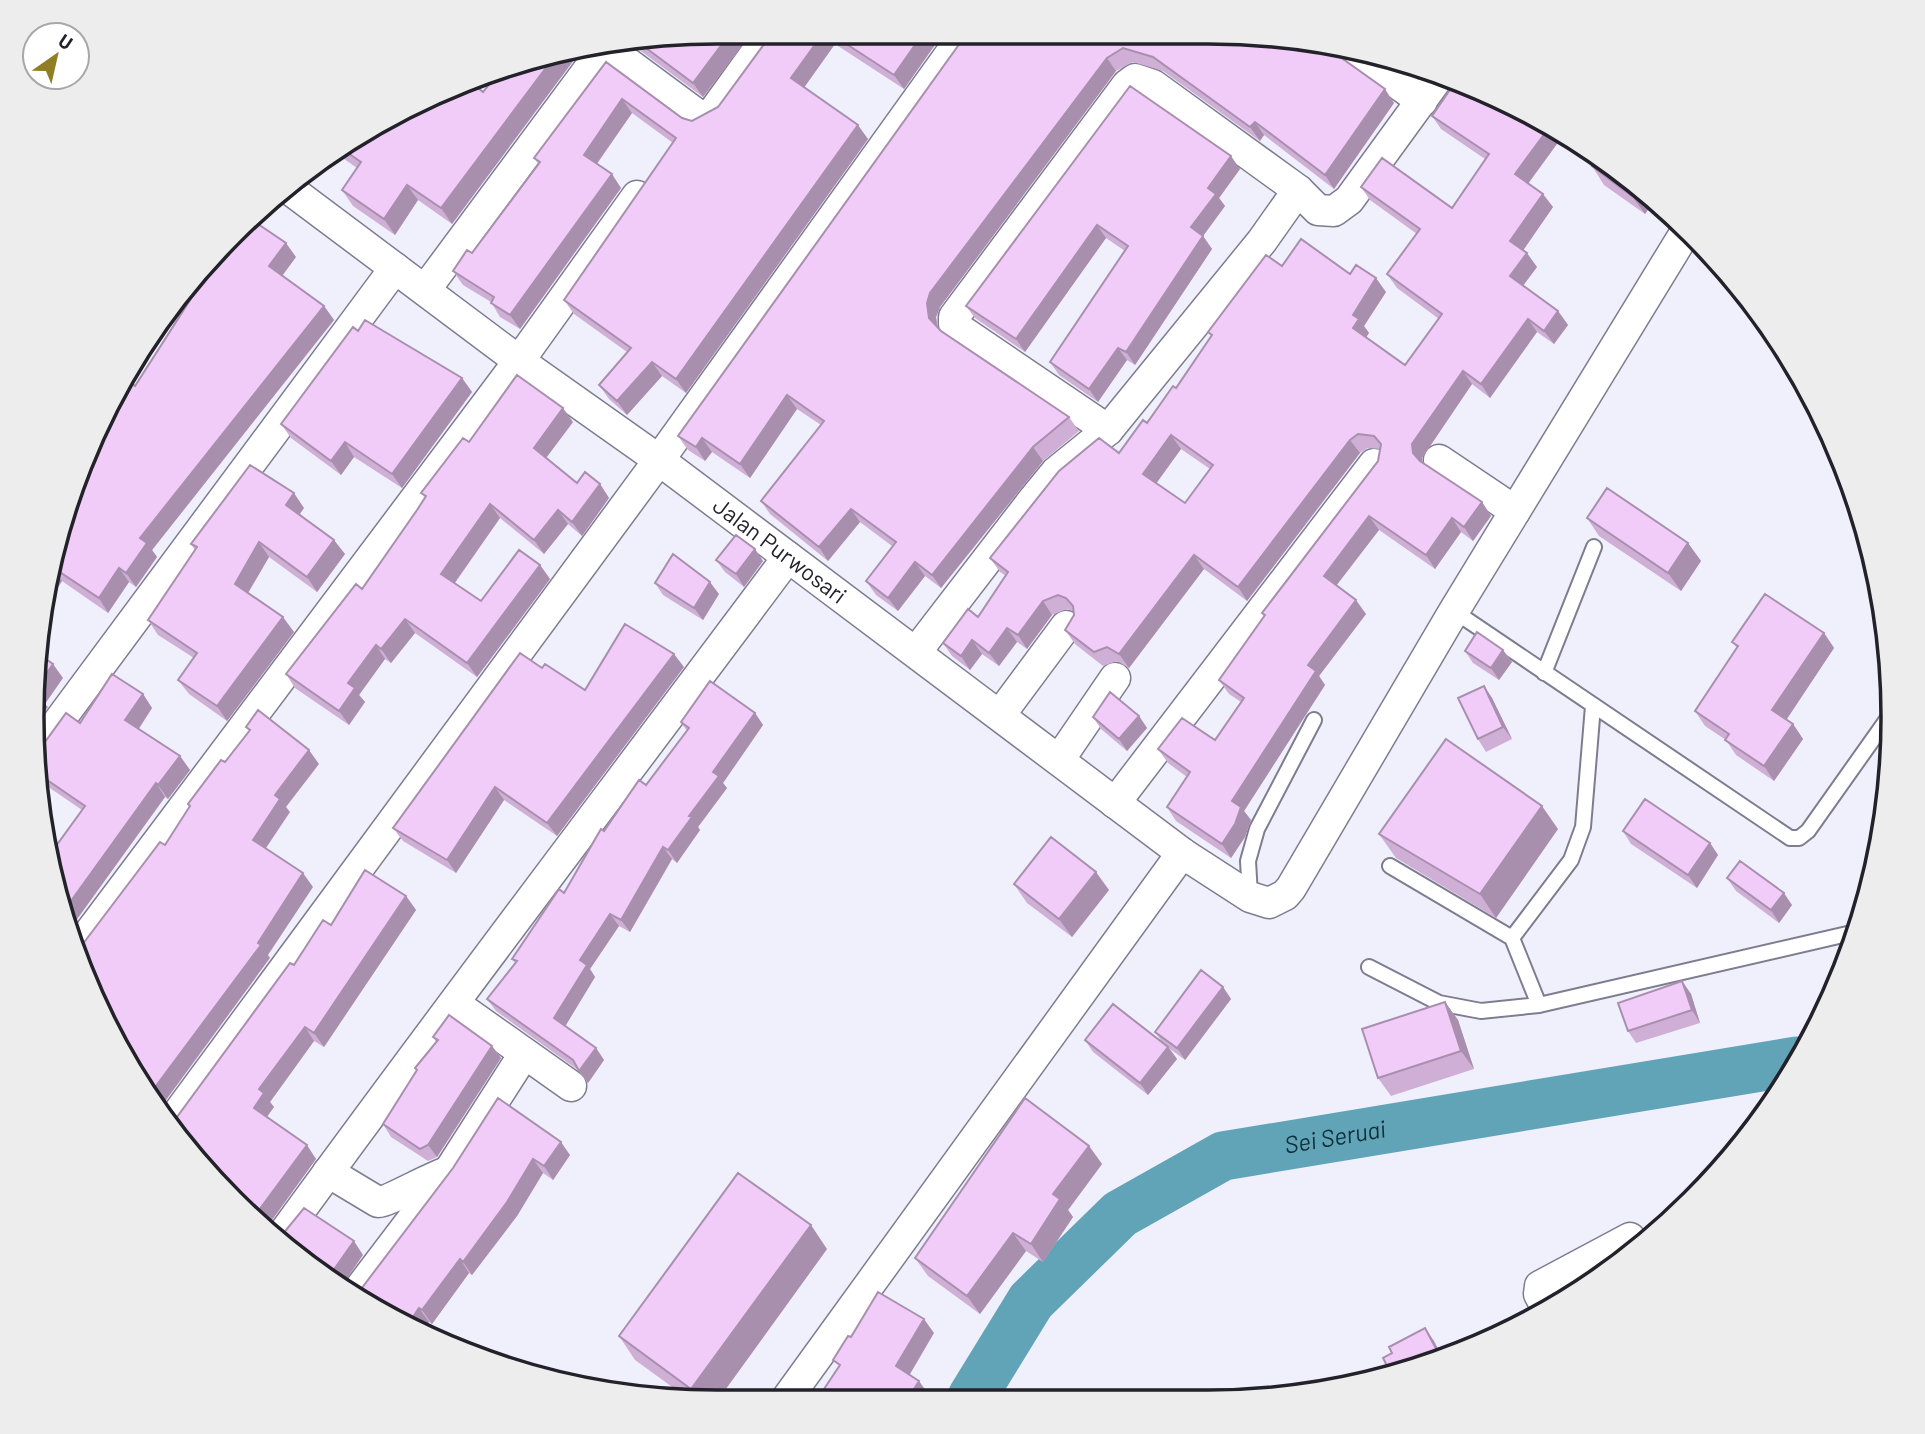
<svg xmlns="http://www.w3.org/2000/svg" width="1925" height="1434" font-family="Barlow,sans-serif">
<rect width="100%" height="100%" fill="#f0f0fd"/>
<g fill="none" stroke-linecap="round" stroke-linejoin="round">
<!-- river -->
<path stroke="#62a4b7" stroke-width="49" id="s1" d="M972,1397L1031,1301L1120,1214L1223,1156L1797,1061"/>
<!-- service casing -->
<g stroke="#7e7d90" stroke-width="18">
<path id="service" d="M1454,611L1790,838H1799L1808,831L1893,711
M1544,673L1594,547
M1390,866L1512,938
M1250,895L1248,861L1257,829L1314,720
M1369,967L1439,1003L1481,1011L1539,1005L1856,932
M1539,1005L1512,938L1571,860L1583,827L1593,706"/>
</g>
<!-- minor casing -->
<g stroke="#7e7d90" stroke-width="33">
<g id="minor">
<path d="M606,47L702,118L714,111L771,32"/>
<path d="M1349,49L1422,101"/>
<path id="s2" d="M292,191L519,361L659,460L1182,853L1250,897L1269,903L1285,895L1291,888L1454,611L1688,228"/>
<path d="M425,290L606,46"/>
<path d="M1108,430L962,331L954,324V317L1127,85L1135,79L1153,85L1298,190"/>
<path d="M1439,460L1515,511"/>
<path d="M916,652L1033,500L1056,472L1108,430L1262,241L1298,190L1318,210L1334,211L1349,200L1440,75"/>
<path d="M1000,715L1066,626"/>
<path d="M33,756L395,268"/>
<path d="M1059,760L1115,678"/>
<path d="M1115,803L1374,464"/>
<path d="M75,952L519,361L637,196"/>
<path d="M455,1004L571,1086"/>
<path d="M170,1124L659,460L966,32"/>
<path d="M328,1172L378,1202C388,1202 429,1178 445,1173"/>
<path d="M278,1241C445,1011 618,785 788,557"/>
<path d="M354,1296L449,1171L524,1054"/>
<path d="M1547,1309L1539,1294L1540,1286L1630,1238"/>
<path d="M788,1397L1182,853"/>
</g>
</g>
<!-- service -->
<use href="#service" stroke="#fff" stroke-width="14"/>
<!-- minor -->
<use href="#minor" stroke="#fff" stroke-width="30"/>
</g>
<!-- wall -->
<path fill="#d0afd6" fill-rule="evenodd" d="M717,32H752L703,97L634,46L632,43Z
M773,32H944L904,89L835,44L804,87L868,139L686,393L662,376L627,415L609,399L599,385L627,352L574,314L564,300L673,143L632,113L597,164L621,188L520,329L500,317L491,302L463,285L453,271L472,253L539,165L534,158L606,62L682,118L692,121L718,107Z
M1007,37L1332,48L1334,53L1394,103L1334,189L1264,135L1260,141L1163,71L1133,62L1116,71L940,307L936,317L938,327L941,331L1069,417L1079,431L1043,461L941,588L925,576L898,611L876,595L866,581L892,546L860,522L828,561L770,514L761,501L821,425L797,409L750,478L712,452L705,461L688,450L678,436Z
M582,49L452,224L418,200L395,235L353,206L342,190L357,168L337,154L374,124L483,92L539,55Z
M1456,81L1528,184L1553,207L1523,250L1537,267L1523,285L1558,311L1568,325L1554,344L1537,332L1490,398L1472,384L1422,458V463L1482,502L1491,516L1473,541L1461,532L1435,569L1379,530L1336,585L1366,614L1319,676L1325,685L1244,811L1251,820L1245,837L1231,858L1176,821L1167,807L1187,777L1168,763L1158,749L1215,740L1241,702L1229,694L1219,680L1264,617L1262,613L1378,461L1380,449L1368,448L1360,453L1247,601L1204,569L1129,668L1117,661L1103,666L1075,644L1065,630L1074,615L1073,611L1067,609L1052,615L1027,649L1017,642L999,666L982,654L970,670L952,656L943,643L978,617L1006,576L1000,572L990,558L1119,453L1176,388L1211,336L1208,332L1282,266L1350,274L1386,292L1364,326L1369,333L1366,337L1405,365L1439,319L1397,288L1387,274L1417,234L1370,200L1361,187L1452,208L1485,159L1441,129L1432,116ZM1181,449L1210,469L1185,503L1156,483Z
M1130,86L1240,169L1219,198L1225,206L1203,236L1212,249L1135,365L1127,360L1098,402L1059,375L1050,362L1125,251L1106,238L1025,352L975,318L966,306Z
M1592,166L1654,201L1645,214L1604,185Z
M296,257L282,276L324,306L334,320L152,550L157,557L136,587L129,582L108,613L62,581L55,592L52,590L43,603L45,583L102,413Z
M358,331L462,378L472,392L402,488L354,457L341,475L291,438L281,424Z
M573,422L546,458L577,483L600,484L609,498L582,536L568,524L544,554L500,518L455,583L481,601L540,565L550,579L477,677L415,633L391,663L385,659L359,695L365,702L349,725L295,688L286,674L362,589L417,510L425,498L421,493L469,442Z
M304,508L300,514L345,554L317,592L269,557L248,593L294,632L227,721L189,694L178,680L194,658L158,635L148,620L195,550L191,544Z
M1587,518L1688,543L1701,561L1681,591L1599,536Z
M716,560L763,561L744,587L725,572Z
M655,583L719,594L703,620L663,595Z
M1824,633L1834,648L1786,719L1793,724L1803,739L1774,781L1736,755L1726,740L1705,726L1695,711L1737,648L1732,642Z
M1503,650L1512,662L1499,680L1473,663L1465,651Z
M684,667L557,836L504,800L456,873L403,841L393,828L542,668L585,690Z
M1484,686L1492,698L1512,739L1486,752L1478,739Z
M143,694L152,708L139,729L180,756L190,770L168,799L165,797L67,933L51,853L82,810L47,786L42,779L36,775L33,761L37,753L80,723Z
M755,713L763,725L723,783L727,788L698,827L700,830L677,863L672,859L630,932L619,926L590,969L595,977L565,1026L596,1048L604,1060L588,1083L578,1070L496,1011L487,999L515,963L512,959L564,893L604,831L646,785L687,731L681,722Z
M1139,716L1147,728L1127,751L1101,729L1093,717Z
M1558,829L1496,918L1396,858L1379,834Z
M1623,831L1710,843L1718,855L1697,888L1631,844Z
M1727,878L1792,905L1779,923L1736,891Z
M1014,884L1109,890L1072,937L1027,903Z
M406,896L416,910L324,1047L314,1041L270,1102L274,1107L267,1117L316,1159L264,1231L174,1121L294,965L331,925Z
M1682,981L1691,994L1700,1023L1636,1043L1628,1031Z
M1223,987L1231,999L1185,1060L1170,1049L1177,1059L1148,1095L1093,1052L1085,1040L1162,1042L1155,1032Z
M1445,1002L1458,1020L1474,1069L1391,1096L1378,1078Z
M433,1037L492,1046L501,1058L437,1157L428,1161L391,1137L383,1124L417,1071L415,1068L436,1042Z
M1089,1146L1102,1164L1068,1210L1073,1217L1043,1262L1026,1251L980,1314L928,1276L915,1258Z
M570,1155L553,1180L543,1173L517,1216L472,1275L469,1273L432,1324L429,1322L422,1332L374,1310L358,1293L453,1168Z
M827,1249L720,1397H686L635,1360L619,1336Z"/>
<!-- shaded-wall -->
<path fill="#a98fae" d="M731,32H752L703,97L693,83Z
M824,32H827L835,44L801,92L791,78Z
M924,32H944L904,89L894,75Z
M582,49L452,224L441,208L557,53Z
M1107,58L1116,71L940,307L936,317L938,332L929,318L927,303L930,293Z
M1385,89L1394,103L1334,189L1325,175Z
M622,99L632,113L593,169L584,155Z
M1255,122L1264,135L1260,141L1250,127Z
M858,125L868,139L686,393L676,379Z
M1551,125L1565,133L1525,188L1515,174Z
M1231,156L1240,169L1219,198L1225,206L1203,236L1212,249L1135,365L1126,352L1191,227L1208,188Z
M612,174L621,188L520,329L510,315Z
M407,185L418,200L395,235L384,219Z
M1638,187L1654,201L1645,214L1632,196Z
M1543,194L1553,207L1520,255L1510,241Z
M1097,225L1106,238L1025,352L1016,339Z
M286,243L296,257L279,280L269,266Z
M1527,253L1537,267L1520,290L1510,276Z
M1376,278L1386,292L1364,326L1369,333L1363,342L1353,328V315Z
M324,306L334,320L152,550L157,557L136,587L126,573L140,538Z
M1558,311L1568,325L1554,344L1544,331Z
M1528,319L1537,332L1490,398L1481,384Z
M1118,348L1127,360L1098,402L1089,389Z
M652,362L662,376L627,415L617,401Z
M1463,371L1472,384L1422,458L1423,467L1413,453L1412,444Z
M462,378L472,392L402,488L392,474Z
M787,395L797,409L750,478L740,464Z
M563,408L573,422L543,462L534,448Z
M1171,435L1181,449L1153,488L1143,474Z
M702,438L712,452L705,461L696,447Z
M1350,440L1360,453L1247,601L1238,587Z
M345,442L354,457L341,475L331,461Z
M1033,447L1043,461L941,588L932,575Z
M600,484L609,498L582,536L572,522Z
M294,493L304,508L296,519L286,505Z
M1482,502L1491,516L1473,541L1464,527Z
M490,504L500,518L451,588L441,574Z
M851,509L860,522L828,561L819,547Z
M558,510L568,524L544,554L534,540Z
M1369,516L1379,530L1333,590L1324,576Z
M1452,518L1461,532L1435,569L1426,555Z
M334,540L345,554L317,592L307,577Z
M259,542L269,557L245,598L235,584Z
M1688,543L1701,561L1681,591L1668,573Z
M755,549L763,561L744,587L736,574Z
M1194,555L1204,569L1129,668L1119,654Z
M915,562L925,576L898,611L888,598Z
M540,565L550,579L477,677L467,663Z
M52,567L62,581L55,592L46,579Z
M119,568L129,582L108,613L99,598Z
M45,581L52,590L43,603L45,583Z
M710,582L719,594L703,620L694,608Z
M1356,600L1366,614L1319,676L1325,685L1244,811L1251,820L1245,837L1231,858L1222,844L1232,801L1308,665Z
M1043,601L1052,615L1027,649L1018,635Z
M283,617L294,632L227,721L217,706Z
M405,619L415,633L391,663L381,649Z
M1007,628L1017,642L999,666L989,653Z
M1824,633L1834,648L1783,725L1772,710Z
M972,640L982,654L970,670L961,656Z
M376,645L385,659L359,695L365,702L349,725L339,711L348,683Z
M1503,650L1512,662L1499,680L1491,668Z
M674,654L684,667L557,836L547,823Z
M53,664L63,678L45,704L48,707L35,723L38,686Z
M1484,686L1492,698L1512,739L1503,727Z
M143,694L152,708L135,734L125,720Z
M755,713L763,725L723,783L727,788L698,827L700,830L677,863L668,850L713,772Z
M1139,716L1147,728L1127,751L1119,739Z
M1793,724L1803,739L1774,781L1764,766Z
M309,750L319,764L286,807L290,812L262,854L253,840L275,795Z
M180,756L190,770L168,799L158,785Z
M156,783L165,797L67,933L63,912Z
M495,787L504,800L456,873L447,860Z
M1542,806L1558,829L1496,918L1480,894Z
M1710,843L1718,855L1697,888L1688,875Z
M663,847L672,859L630,932L621,920Z
M1096,872L1109,890L1072,937L1059,919Z
M303,873L313,887L268,955L270,958L158,1111L147,1098L258,943Z
M1784,893L1792,905L1779,923L1771,910Z
M406,896L416,910L324,1047L314,1033Z
M610,914L619,926L590,969L595,977L563,1030L554,1018L580,960Z
M1682,981L1691,994L1700,1023L1692,1010Z
M1223,987L1231,999L1185,1060L1177,1048Z
M1445,1002L1458,1020L1474,1069L1461,1051Z
M305,1027L314,1041L270,1102L274,1107L263,1122L254,1108L259,1089Z
M492,1046L501,1058L437,1157L428,1145Z
M1168,1047L1177,1059L1148,1095L1140,1083Z
M596,1048L604,1060L588,1083L579,1071Z
M561,1142L570,1155L553,1180L544,1166Z
M307,1145L316,1159L264,1231L254,1220V1217Z
M1089,1146L1102,1164L1068,1210L1073,1217L1043,1262L1031,1244L1053,1194Z
M533,1159L543,1173L517,1216L472,1275L463,1262Z
M811,1225L827,1249L720,1397H697L691,1389Z
M1013,1233L1026,1251L980,1314L967,1296Z
M354,1241L363,1255L341,1287L328,1278Z
M460,1259L469,1273L432,1324L422,1310Z
M419,1308L429,1322L422,1332L407,1326Z
M924,1319L934,1333L906,1381L896,1366Z
M1425,1328L1434,1341L1443,1358H1441Z
M919,1381L929,1395L928,1397H909Z"/>
<!-- building -->
<path fill="#f2ccf9" stroke="#a98fae" stroke-width="2" fill-rule="evenodd" d="M717,32H731L693,83L638,42Z
M773,32H824L791,78L858,125L676,379L652,362L617,401L599,385L631,348L564,300L676,138L622,99L584,155L612,174L510,315L491,303L494,297L453,271L467,250L472,253L540,162L534,158L606,62L682,118L692,121L718,107Z
M828,32H924L894,75Z
M968,32H999L1007,37L1011,32L1252,33L1327,45L1329,49L1385,89L1325,175L1255,122L1250,127L1153,57L1123,48L1107,58L930,293L927,303L929,318L941,331L1069,417L1033,447L932,575L915,562L888,598L866,581L896,542L851,509L819,547L761,501L824,421L787,395L740,464L702,438L696,447L678,436Z
M557,53L441,208L407,185L384,219L342,190L361,162L342,149L374,124L472,83L483,92L499,72L539,55Z
M1456,81L1511,102L1551,125L1515,174L1543,194L1510,241L1527,253L1510,276L1558,311L1544,331L1528,319L1481,384L1463,371L1412,444L1413,453L1420,461L1482,502L1464,527L1452,518L1426,555L1369,516L1324,576L1356,600L1308,665L1316,671L1232,801L1241,807L1235,824L1222,844L1167,807L1190,772L1158,749L1182,718L1215,740L1244,698L1219,680L1265,615L1262,613L1378,461L1381,444L1374,436L1358,434L1350,440L1238,587L1194,555L1119,654L1107,647L1094,652L1065,630L1074,615L1073,606L1066,598L1058,595L1043,601L1018,635L1007,628L989,653L972,640L961,656L943,643L968,609L978,617L1008,572L990,558L1059,471L1099,438L1119,453L1143,420L1147,423L1173,386L1176,388L1212,335L1208,332L1266,255L1282,266L1301,239L1350,274L1356,265L1376,278L1353,315L1359,319L1353,328L1405,365L1442,314L1387,274L1420,229L1361,187L1382,158L1452,208L1489,154L1432,116ZM1171,435L1213,465L1185,503L1143,474Z
M1130,86L1231,156L1208,188L1216,194L1191,227L1203,236L1126,352L1118,348L1089,389L1050,362L1128,246L1097,225L1016,339L966,306Z
M1600,156L1638,187L1632,196L1592,166Z
M255,222L286,243L269,266L324,306L140,538L147,543L126,573L119,568L99,598L52,567L48,573L102,413L125,379L135,386L224,247Z
M365,320L462,378L392,474L345,442L331,461L281,424L353,327L358,331Z
M517,375L563,408L534,448L577,483L585,472L600,484L572,522L558,510L534,540L490,504L441,574L481,601L519,550L540,565L467,663L405,619L381,649L376,645L348,683L355,688L339,711L286,674L356,584L362,589L417,510L426,496L421,493L463,438L469,442Z
M250,465L294,493L286,505L334,540L307,577L259,542L235,584L283,617L217,706L178,680L197,653L148,620L197,547L191,544Z
M1607,488L1688,543L1668,573L1587,518Z
M736,535L755,549L736,574L716,560Z
M673,554L710,582L694,608L655,583Z
M1765,594L1824,633L1772,710L1793,724L1764,766L1725,740L1729,734L1695,711L1738,646L1732,642Z
M625,624L674,654L547,823L495,787L447,860L393,828L520,653L542,668L545,664L585,690Z
M1477,632L1503,650L1491,668L1465,651Z
M40,655L53,664L38,686Z
M112,674L143,694L125,720L180,756L158,785L156,783L63,912L51,853L85,806L37,773L39,770L34,766L33,754L37,753L66,713L80,723Z
M710,681L755,713L713,772L719,776L689,816L692,817L668,850L663,847L621,920L610,914L580,960L587,965L554,1018L596,1048L579,1071L573,1060L487,999L517,961L512,959L559,889L564,893L601,829L604,831L639,780L646,785L689,728L681,722Z
M1484,686L1503,727L1478,739L1458,698Z
M1110,692L1139,716L1119,739L1093,717Z
M258,710L309,750L275,795L280,799L253,840L303,873L258,943L261,945L147,1098L74,951L79,949L160,842L165,845L190,806L188,804L221,760L225,762L250,730L246,727Z
M1446,739L1542,806L1480,894L1379,834Z
M1645,799L1710,843L1688,875L1623,831Z
M1051,837L1096,872L1059,919L1014,884Z
M1740,861L1784,893L1771,910L1727,878Z
M365,870L406,896L314,1033L305,1027L259,1089L264,1093L254,1108L307,1145L254,1217V1220L170,1124L174,1121L290,963L294,965L323,920L331,925Z
M1201,970L1223,987L1177,1048L1155,1032Z
M1682,981L1692,1010L1628,1031L1618,1003Z
M1445,1002L1461,1051L1378,1078L1362,1029Z
M1113,1004L1168,1047L1140,1083L1085,1040Z
M449,1015L492,1046L428,1145L420,1149L383,1124L417,1070L415,1068L438,1040L433,1037Z
M498,1098L561,1142L544,1166L533,1159L507,1202L463,1262L460,1259L422,1310L419,1308L407,1326L374,1310L354,1296L358,1293L453,1168Z
M1025,1098L1089,1146L1053,1194L1060,1199L1031,1244L1013,1233L967,1296L915,1258Z
M738,1173L811,1225L691,1389L619,1336Z
M304,1208L354,1241L328,1278L277,1241Z
M878,1292L924,1319L896,1366L919,1381L909,1397H827V1396L822,1392L840,1365L833,1360L848,1336L851,1337Z
M1425,1328L1441,1358L1390,1372L1383,1358L1392,1353L1389,1347Z"/>
<g text-anchor="middle" stroke-width="6" stroke-linejoin="round" paint-order="stroke">
<!-- street labels -->
<g font-size="23" fill="#23222a" stroke="#fff">
<text dy="8" stroke="none"><textPath href="#s2" startOffset="606">Jalan Purwosari</textPath></text>
</g>
<!-- water labels -->
<g font-size="24" font-style="italic" fill="#0f3039" stroke="#fff">
<text dy="8" stroke="none"><textPath href="#s1" startOffset="469">Sei Seruai</textPath></text>
</g>
</g>
<!-- crop -->
<path d="M0 0H1925V1434H0ZM717 44H1208A673 673 0 0 1 1881 717V717A673 673 0 0 1 1208 1390H717A673 673 0 0 1 44 717V717A673 673 0 0 1 717 44Z" fill="#ededee" fill-rule="evenodd"/>
<path fill="none" stroke="#23222a" stroke-width="3.5" d="M717 44H1208A673 673 0 0 1 1881 717V717A673 673 0 0 1 1208 1390H717A673 673 0 0 1 44 717V717A673 673 0 0 1 717 44Z"/>
<!-- north arrow -->
<g transform="translate(56 56) rotate(34)"><circle r="33" fill="#ffffff" stroke="#a7a7aa" stroke-width="2"/>
<path d="M0-5L12 26L0 18L-12 26Z" fill="#907e25"/>
<text y="-10" font-size="19" font-weight="bold" text-anchor="middle" fill="#23222a">U</text>
</g>
</svg>
